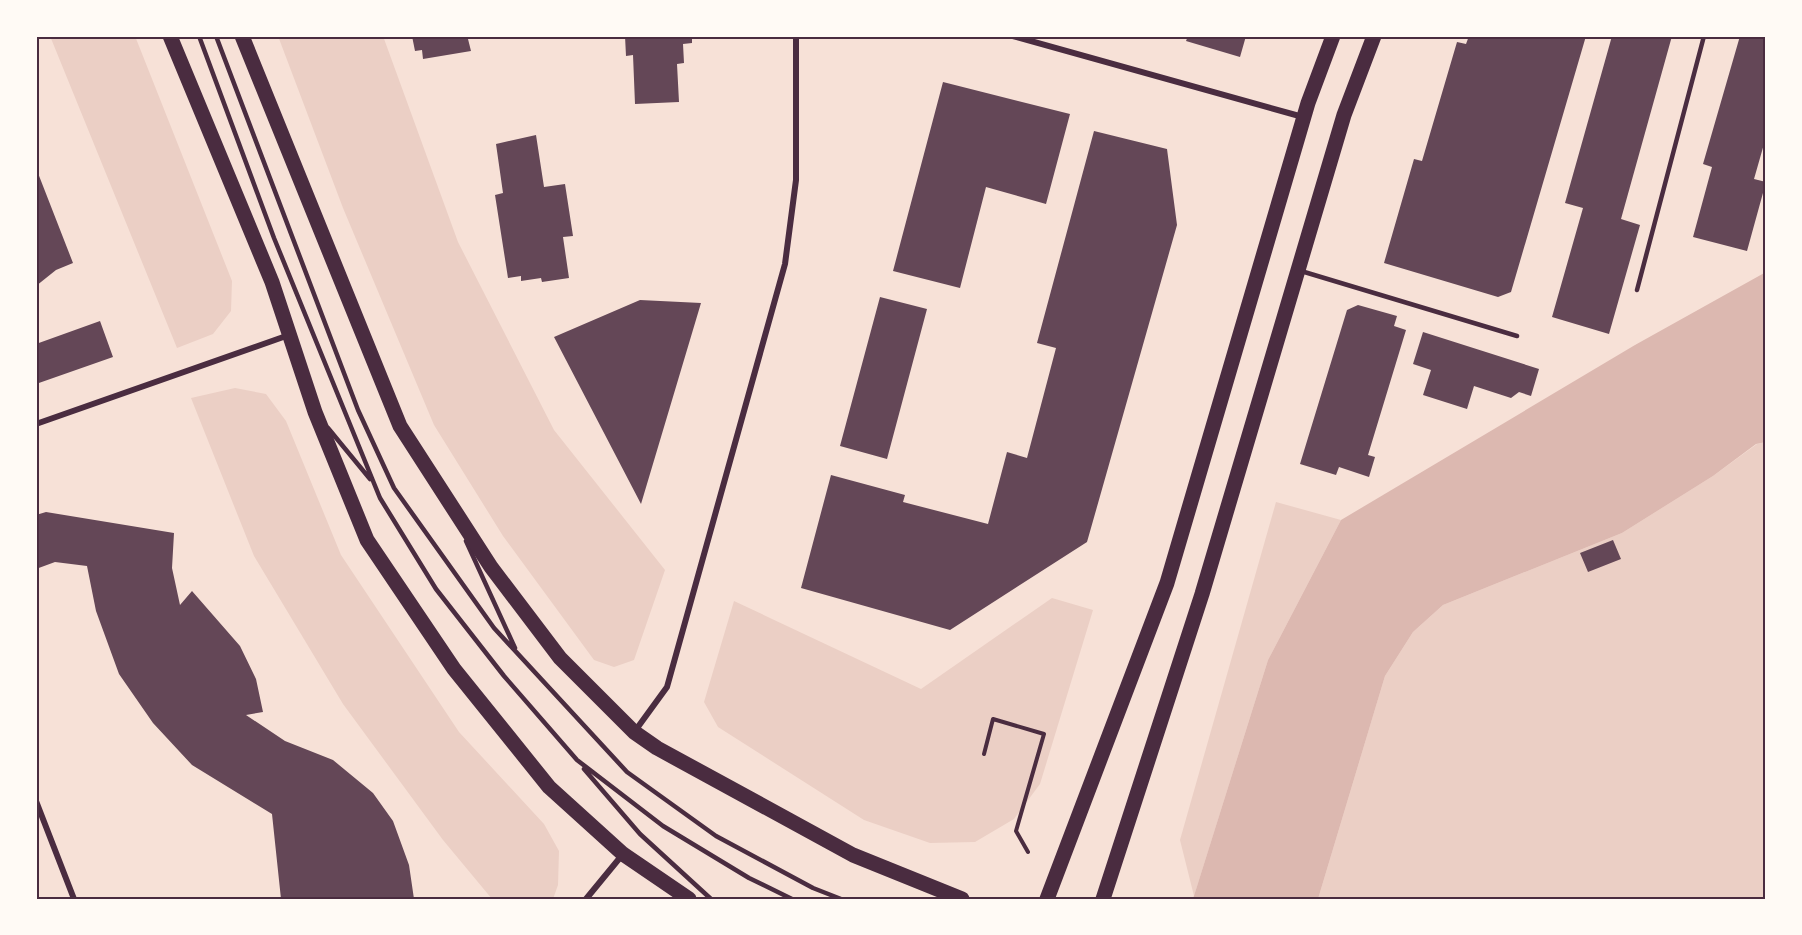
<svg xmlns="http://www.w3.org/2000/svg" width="1802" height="935" font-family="Quicksand,sans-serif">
<rect width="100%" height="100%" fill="#f7e1d7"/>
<!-- green -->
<path fill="#ebcfc5" d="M50,36H135L232,281L231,311L213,334L177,348Z
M278,36H383L458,242L554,430L665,570L634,660L614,667L594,660L503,536L434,425L343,208Z
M235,388L266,394L286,421L341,555L459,732L544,824L559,851L558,885L553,899H492L443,840L343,704L254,556L191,398Z
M1766,442V899H1318L1385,676L1413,632L1443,605L1622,533L1713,476L1757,444Z
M1276,502L1341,520L1268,660L1194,896L1180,840Z
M1052,598L1093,610L1040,784L1014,819L975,842L930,843L864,820L718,727L704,702L734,601L921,689Z"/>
<!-- water -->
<path fill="#dcb8b0" d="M1766,272V442L1756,444L1713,476L1622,533L1443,605L1413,632L1385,676L1318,899H1193L1268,660L1341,520L1635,345Z"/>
<!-- building -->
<path fill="#644757" d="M412,36H477L478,37L468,39L471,51L423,59L422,50L415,51Z
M625,36H692V43L683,44L684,63L677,64L679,102L635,104L633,55L626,56Z
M1188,36H1246L1240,57L1186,41Z
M1469,36H1586L1511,292L1498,297L1384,263L1414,159L1422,161L1457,42L1466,44Z
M1612,36H1672L1621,219L1640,225L1609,334L1552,317L1583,208L1565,203Z
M1740,36H1766V137L1754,179L1766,182L1747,251L1693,237L1712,167L1703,164Z
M943,82L1070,114L1046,204L986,187L960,288L893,271Z
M1094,131L1167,149L1177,225L1087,542L950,630L801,588L831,475L905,495L903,502L988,524L1007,452L1027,458L1056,348L1037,343Z
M536,135L544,187L565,184L573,236L563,237L569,278L542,282L541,278L521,281V276L508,278L495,195L503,193L496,144Z
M36,168L73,263L56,270L36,286Z
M880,297L927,309L887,459L840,446Z
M640,300L701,303L641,504L554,337Z
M1358,305L1397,316L1394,326L1406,330L1368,455L1375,457L1369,477L1339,467L1336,475L1300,464L1347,310Z
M100,321L113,357L36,384V344Z
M1423,332L1539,369L1531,396L1519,392L1511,398L1474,386L1467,409L1423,395L1431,370L1413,364Z
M46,512L174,533L172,568L180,605L192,591L240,646L256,679L263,712L246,715L285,741L333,760L373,793L393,821L409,865L414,899H281L272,814L192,765L153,723L119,674L96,611L87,566L55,562L36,569V515Z
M1613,540L1621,559L1588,572L1580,553Z"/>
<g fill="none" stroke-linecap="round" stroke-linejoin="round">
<!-- path -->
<path stroke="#4a2c40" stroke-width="4" d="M984,754L993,719L1044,734L1016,831L1028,852"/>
<!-- service -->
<path stroke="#4a2c40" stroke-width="4.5" d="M199,36L274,238L380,498L436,589L504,676L577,760L663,826L749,878L792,899
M216,36L358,410L394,488L494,628L627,772L716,836L813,888L841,899
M1301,271L1517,336
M1637,290L1704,36
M328,428L370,479
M466,541L515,648
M584,769L640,834L711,899"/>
<!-- minor -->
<path stroke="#4a2c40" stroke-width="6" d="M1013,36L1303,117
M36,424L289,335
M635,731L667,687L785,264L796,180V36
M36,801L74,899
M586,899L623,854"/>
<!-- primary -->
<path stroke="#4a2c40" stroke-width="15" d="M170,36L272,282L315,412L367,540L454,669L549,787L623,854L689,899
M242,36L400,426L491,567L560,658L634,732L657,748L853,855L962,899
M1047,899L1167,583L1308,103L1333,36
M1103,899L1202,594L1344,115L1374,36"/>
</g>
<!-- border -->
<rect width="1802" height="935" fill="none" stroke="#fffaf5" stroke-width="75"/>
<rect x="38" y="38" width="1726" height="860" fill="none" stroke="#4a2c40" stroke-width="2"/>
</svg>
